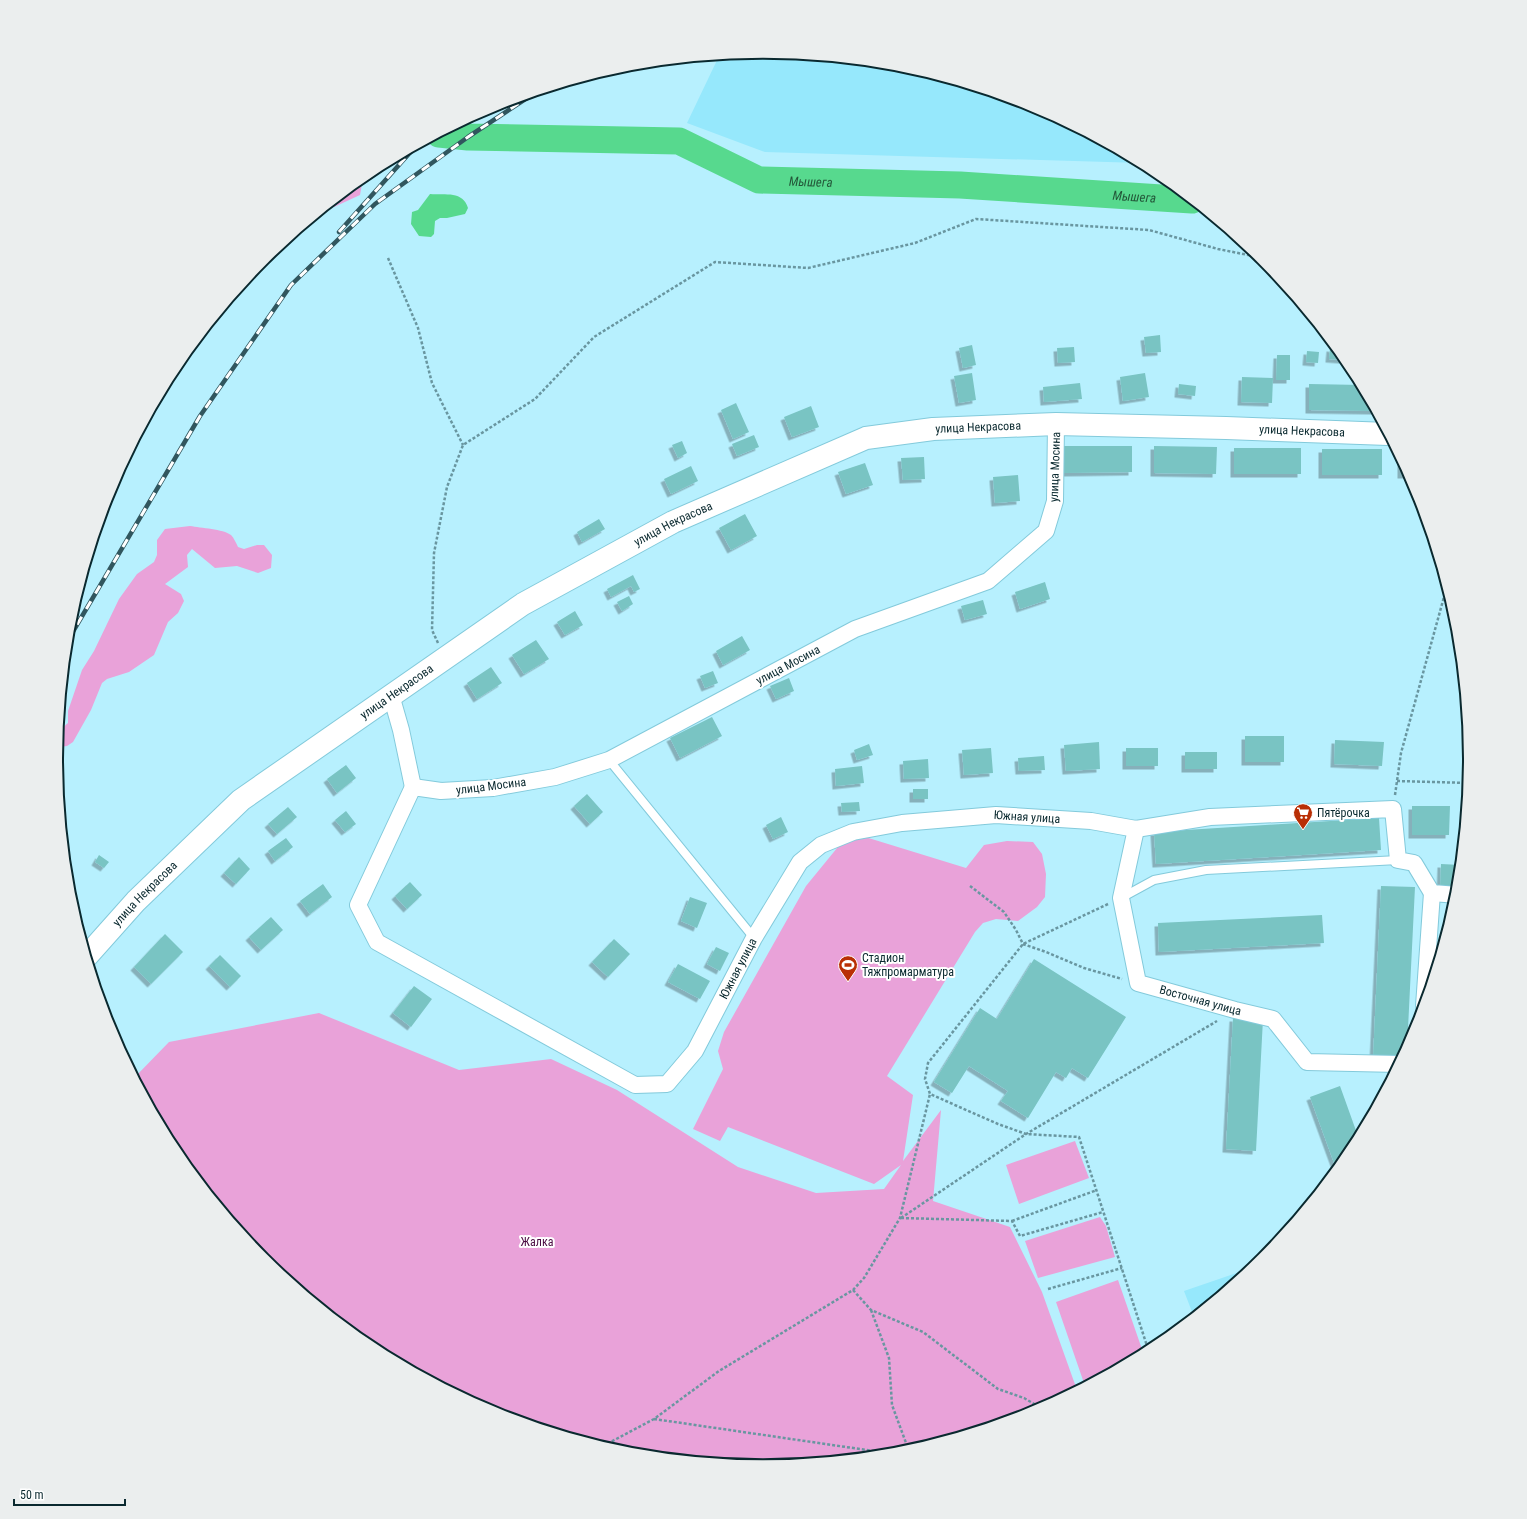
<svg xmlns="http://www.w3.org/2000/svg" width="1527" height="1519" font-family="'Roboto Condensed',sans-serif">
<defs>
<filter id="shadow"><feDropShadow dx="-3.5" dy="3.5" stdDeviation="0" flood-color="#0004"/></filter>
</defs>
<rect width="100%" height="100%" fill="#b7f0fe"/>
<!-- built -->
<path fill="#96e8fc" d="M764,52L902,66L1034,106L1141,163L765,152L687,123L719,56Z
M1257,1266L1194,1317L1184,1291Z"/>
<!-- green -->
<path fill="#e9a2d9" d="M363,178L360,195L334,207L329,205Z
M190,526C201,528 223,529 231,535C234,538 236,543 238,547L244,549L257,545H264L272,555L271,568L258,573L237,566L215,568L192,549L187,555L188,567L165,584L181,594L184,601L178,613L168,622L154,655L129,672L107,679L102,683L91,710L73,742L67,746L60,747C56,737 60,729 68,723V711L82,670L94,651L119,599L137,574L154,562L157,555V540L165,529Z
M862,836L966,868L984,845L1007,841L1033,842L1042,854L1046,874L1045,897L1037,907L1018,921L996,919L983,923L975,932L887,1076L913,1095L903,1161L941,1110L933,1201L1010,1227L1042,1292L1077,1390L1034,1413L901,1453L763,1467L625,1453L493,1413L370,1348L263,1260L175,1152L135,1077L169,1042L319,1013L459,1070L551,1059L617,1090L738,1167L816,1193L884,1189L901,1165L874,1184L728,1127L720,1141L693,1129L723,1069L718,1051L724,1032L806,886L842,842Z
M1075,1141L1089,1178L1019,1204L1006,1165Z
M1100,1217L1106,1226L1115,1257L1038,1278L1025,1241Z
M1118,1280L1144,1355L1085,1386L1056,1302Z"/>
<!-- water -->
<path fill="#57d98e" d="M430,194C446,195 463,191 468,208L465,214L447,218H440L435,221L434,234L431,237L419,236L411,224L412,212L418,210Z"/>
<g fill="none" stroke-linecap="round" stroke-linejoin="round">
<!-- river -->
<path stroke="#57d98e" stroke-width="27" id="s1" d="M439,134L468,137L679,141L759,180L960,185L1192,200"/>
</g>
<!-- building -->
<path fill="#79c4c3" filter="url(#shadow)" d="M1160,335L1161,352L1146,353L1144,337Z
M972,345L976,365L963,368L959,348Z
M1074,347L1075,362L1058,363L1057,348Z
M1330,348L1337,349L1344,356L1343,360L1329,359Z
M1307,351L1319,352L1318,363L1306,362Z
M1277,355H1290V380H1276Z
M972,373L976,400L959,403L954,376Z
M1145,373L1149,397L1123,401L1120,377Z
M1242,377L1273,378L1272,403L1241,402Z
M1080,383L1082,399L1044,402L1043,387Z
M1179,384L1196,386L1195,396L1178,394Z
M1309,384L1362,385L1376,411L1309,410Z
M736,403L749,432L733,439L721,410Z
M811,406L819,427L792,437L784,417Z
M754,435L759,447L737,456L732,444Z
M682,441L687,453L678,458L672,445Z
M1064,446H1132V472L1064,473Z
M1154,446L1217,447L1216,474L1154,473Z
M1234,448H1301V474H1234Z
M1322,449H1382V475H1322Z
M924,457L925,479L903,480L901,458Z
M1401,459L1410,475H1401Z
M865,463L873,485L846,494L838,472Z
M691,466L698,481L671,494L664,479Z
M1018,475L1020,501L995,503L993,477Z
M745,514L757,536L731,550L719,528Z
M599,519L605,529L582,542L577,532Z
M633,575L640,589L634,592L631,586L611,597L607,589Z
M1045,582L1050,599L1020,609L1015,592Z
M629,596L633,604L622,611L617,602Z
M983,600L987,614L965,620L961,606Z
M575,611L583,625L565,635L557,622Z
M742,636L750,650L723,665L716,651Z
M536,640L549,659L524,674L512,655Z
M491,667L502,683L477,699L467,683Z
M713,671L718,683L705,688L700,676Z
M789,678L794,691L776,699L770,686Z
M712,717L722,736L680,758L670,738Z
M1245,736H1284V762H1245Z
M1335,740L1384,742L1382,766L1334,764Z
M1099,742L1100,769L1066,771L1064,745Z
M869,744L873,755L857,760L854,750Z
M991,748L993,773L964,775L962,750Z
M1126,748H1158V766H1126Z
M1185,752H1217V769H1185Z
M1044,756L1045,770L1019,771L1018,758Z
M928,759L929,778L904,779L903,761Z
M346,765L356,778L337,793L327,779Z
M862,766L864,783L836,786L835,769Z
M913,789H928V799H913Z
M587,794L603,812L590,824L574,806Z
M859,802L860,811L842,812L841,803Z
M1412,806H1450L1449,835H1412Z
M288,807L297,817L277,834L268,824Z
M346,811L356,824L345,832L335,820Z
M781,817L788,832L773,839L766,825Z
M1379,818L1381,850L1156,864L1154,832Z
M286,838L293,847L275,861L268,851Z
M99,855L109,862L104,868L95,862Z
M239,857L250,869L236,884L224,873Z
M1441,864L1461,865L1458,892L1440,891Z
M410,882L422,895L407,909L395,896Z
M323,884L332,897L310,914L300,901Z
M1381,886L1415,887L1407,1049L1401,1060L1373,1059Z
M690,897L707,903L697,928L681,921Z
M1322,915L1324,943L1159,952L1158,923Z
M271,917L283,930L261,950L249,937Z
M165,934L183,952L151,984L134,967Z
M614,939L630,954L608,977L592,962Z
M716,947L729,953L720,971L707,964Z
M220,955L241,976L230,987L209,966Z
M1034,959L1126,1017L1088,1078L1072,1068L1066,1078L1056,1072L1028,1118L1001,1101L1008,1091L969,1066L952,1093L934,1082L980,1008L997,1019Z
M678,964L710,981L700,999L668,982Z
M414,986L432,999L411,1027L393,1013Z
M1233,1018L1263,1019L1256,1151L1226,1149Z
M1340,1086L1359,1139L1352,1153L1337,1171L1310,1097Z"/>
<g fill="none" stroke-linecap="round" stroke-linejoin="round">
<!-- lane casing -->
<g stroke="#83cadb" stroke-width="10">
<path id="lane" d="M609,760L754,938
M1121,898L1154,880L1206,870L1398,860"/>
</g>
<!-- street casing -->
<g stroke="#83cadb" stroke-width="18">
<g id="street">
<path id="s2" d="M1056,424L1055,501L1046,531L988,581L855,629L609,760L555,777L493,788L441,791L413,787L358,905L377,942L635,1085L667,1084L695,1051L754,938L800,862L821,845L853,832L902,823L996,815L1091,821L1136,829L1210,817L1393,809L1398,860L1414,863L1432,893L1458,895"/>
<path d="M391,695L401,730L413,787"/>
<path id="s3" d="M1136,829L1121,898L1138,983L1235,1010L1273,1019L1307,1062L1399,1064"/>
<path d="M1424,1006L1432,893"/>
</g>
</g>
<!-- secondary casing -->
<g stroke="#83cadb" stroke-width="24">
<g id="secondary">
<path id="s4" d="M87,956L136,901L241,800L523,604L673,522L866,438L933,429L1056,424L1226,428L1388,434"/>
</g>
</g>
<!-- path -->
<path stroke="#6996a0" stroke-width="2.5" stroke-dasharray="3 2" stroke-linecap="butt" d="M388,258L418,328L432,383L463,445
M438,643L432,630L434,553L447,487L463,445L535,399L594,337L715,262L808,268L915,243L976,219L1149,230L1218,249L1263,258
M1397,781L1469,783
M1395,795L1401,753L1447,586
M970,886L1004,912L1016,930L1023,944L1046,952L1084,968L1122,979
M1108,904L1023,944L928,1063L925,1079L930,1094L998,1124L1026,1134L1079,1137L1149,1352
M901,1218L1026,1134L1217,1021
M901,1218L1012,1221L1020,1236L1103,1212
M1012,1221L1097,1190
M1048,1289L1122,1268
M853,1290L871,1310L923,1332L998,1389L1024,1398L1043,1409
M871,1310L889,1358L892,1405L909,1451
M654,1419L894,1454
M603,1446L654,1419L719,1371L853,1290L864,1278L900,1218L930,1094"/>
<!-- lane -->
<use href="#lane" stroke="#fff" stroke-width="8"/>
<!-- street -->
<use href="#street" stroke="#fff" stroke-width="16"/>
<!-- secondary -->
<use href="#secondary" stroke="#fff" stroke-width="22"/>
<!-- rail casing -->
<g stroke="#31565e" stroke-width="4.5">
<path id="rail" d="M339,232L415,147
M68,640L200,416L291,285L375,204L468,137L533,94"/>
</g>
<!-- rail -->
<use href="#rail" stroke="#fff" stroke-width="3" stroke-dasharray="9" stroke-linecap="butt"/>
</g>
<!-- icons -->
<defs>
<g id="supermarket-pin" transform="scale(1)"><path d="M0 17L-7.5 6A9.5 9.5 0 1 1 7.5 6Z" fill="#b92f05" stroke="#fff"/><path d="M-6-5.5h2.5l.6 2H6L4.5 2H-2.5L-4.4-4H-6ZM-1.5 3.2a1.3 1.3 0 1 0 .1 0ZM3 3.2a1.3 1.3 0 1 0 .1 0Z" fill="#fff"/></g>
<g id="stadium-pin" transform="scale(1)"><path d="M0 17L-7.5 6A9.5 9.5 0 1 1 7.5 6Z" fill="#b92f05" stroke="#fff"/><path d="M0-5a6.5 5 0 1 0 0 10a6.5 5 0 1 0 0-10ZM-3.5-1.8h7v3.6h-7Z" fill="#fff"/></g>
</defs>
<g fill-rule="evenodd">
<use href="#supermarket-pin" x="1303" y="813"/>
<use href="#stadium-pin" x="848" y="965"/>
</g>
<g text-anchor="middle" stroke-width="4" stroke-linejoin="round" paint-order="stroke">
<!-- street labels -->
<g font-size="12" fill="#0a292f" stroke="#fff">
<text dy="4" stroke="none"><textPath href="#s4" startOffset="1057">улица Некрасова</textPath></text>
<text dy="4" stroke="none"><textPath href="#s4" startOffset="1381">улица Некрасова</textPath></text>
<text transform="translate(1055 467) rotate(-88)" y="4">улица Мосина</text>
<text dy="4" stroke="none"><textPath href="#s4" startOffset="733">улица Некрасова</textPath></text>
<text transform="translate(788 665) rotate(-28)" y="4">улица Мосина</text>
<text dy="4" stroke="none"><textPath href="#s4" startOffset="409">улица Некрасова</textPath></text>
<text transform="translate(491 786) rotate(-7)" y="4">улица Мосина</text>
<text dy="4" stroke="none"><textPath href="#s2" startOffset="1800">Южная улица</textPath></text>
<text dy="4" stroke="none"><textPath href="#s4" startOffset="85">улица Некрасова</textPath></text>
<text dy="4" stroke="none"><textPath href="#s2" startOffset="1440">Южная улица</textPath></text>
<text dy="4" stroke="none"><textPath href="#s3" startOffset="222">Восточная улица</textPath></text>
</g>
<!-- poi labels -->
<g font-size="12" fill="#0a292f" stroke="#fff" text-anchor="start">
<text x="1317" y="817">Пятёрочка</text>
<text x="862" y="962">Стадион<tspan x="862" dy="14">Тяжпромарматура</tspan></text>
</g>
<!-- park labels -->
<g font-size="12" fill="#4a0b41" stroke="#fff">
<text x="537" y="1246">Жалка</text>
</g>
<!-- water labels -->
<g font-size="13" font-style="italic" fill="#235638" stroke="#fff">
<text dy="5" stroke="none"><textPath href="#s1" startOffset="381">Мышега</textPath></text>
<text dy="5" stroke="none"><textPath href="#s1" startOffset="705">Мышега</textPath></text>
</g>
</g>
<!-- crop -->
<path d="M0 0H1527V1519H0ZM63 759a700 700 0 1 1 1400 0a700 700 0 1 1-1400 0Z" fill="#ebeeee" fill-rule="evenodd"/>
<path fill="none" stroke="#0a292f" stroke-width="2" d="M63 759a700 700 0 1 1 1400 0a700 700 0 1 1-1400 0Z"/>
<!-- scale -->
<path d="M14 1499v6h111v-6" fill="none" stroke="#0a292f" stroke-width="2"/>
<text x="20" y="1499" font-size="12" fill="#0a292f" stroke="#ffffff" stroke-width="3" paint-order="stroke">50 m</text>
</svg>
